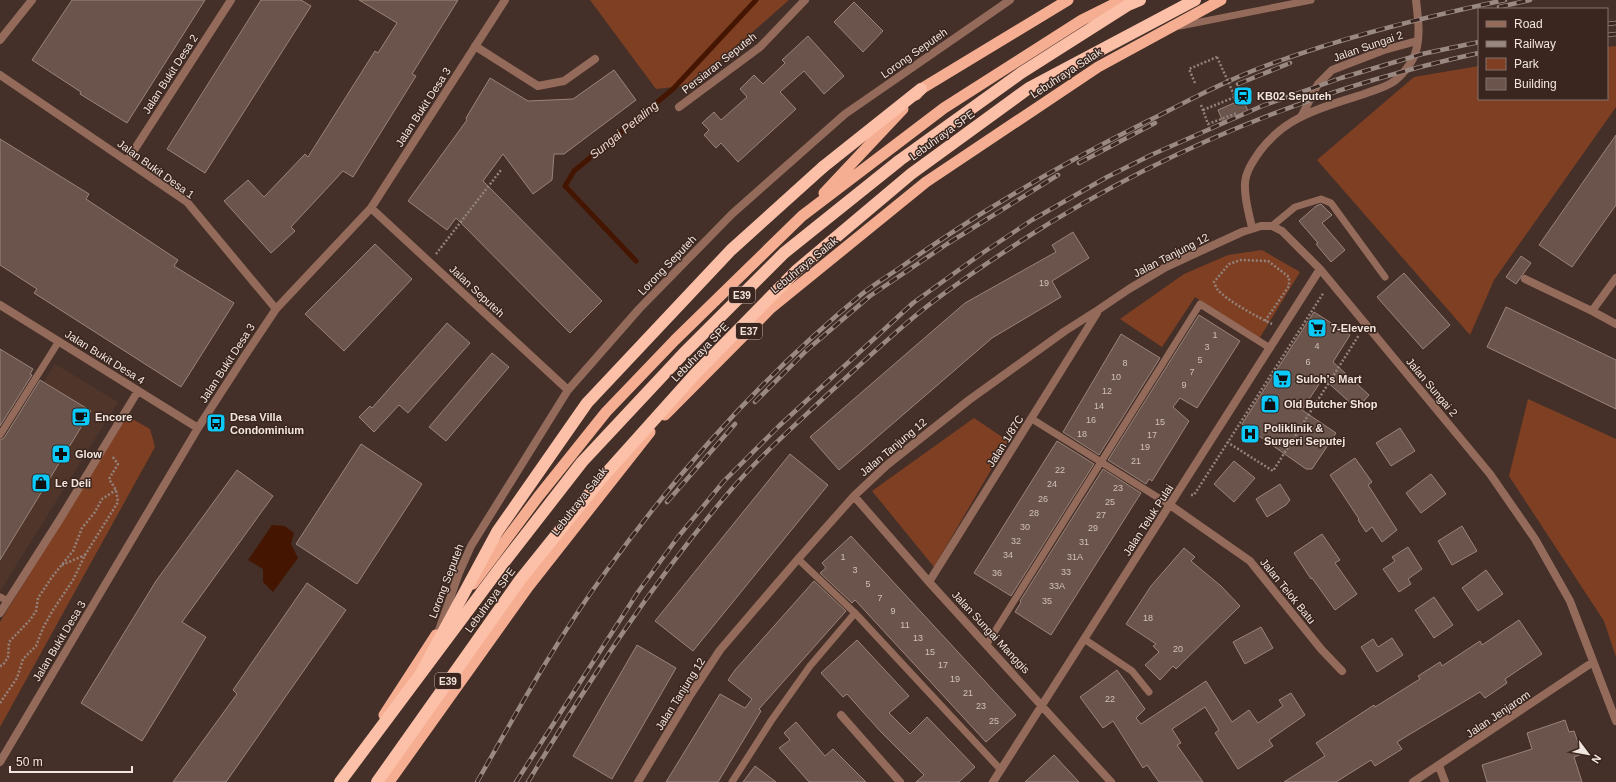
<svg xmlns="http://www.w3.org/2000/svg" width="1616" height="782" font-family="Arial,sans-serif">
<rect width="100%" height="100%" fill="#443028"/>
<!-- built -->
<path fill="#50352a" d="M55,364L118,402L0,591V451Z"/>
<!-- green -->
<path fill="#7f3f23" d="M590,0H789L692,85L656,89Z
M1616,46V107L1494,280L1470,335L1317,160L1414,77L1479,66V99H1607V47Z
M1262,250L1300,272L1259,339L1195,297L1162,347L1120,319L1184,274L1228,255Z
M1528,399L1616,439V657L1604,621L1509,476Z
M127,416L150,429L155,447L0,727V622Z
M974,418L1008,441L934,567L872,491Z"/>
<!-- water -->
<path fill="#441601" d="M272,525L285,526L294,533L291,544L298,558L273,592L263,582V569L248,560Z"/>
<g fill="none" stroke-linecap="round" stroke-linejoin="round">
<!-- stream -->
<path stroke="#441601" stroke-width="5" d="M636,261L565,186L574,171L673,89L756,0"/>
</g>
<!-- building -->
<path fill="#6a544b" stroke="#9b837a" d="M72,0H205L127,123L80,94L81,92L32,60Z
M261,0H301L311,6L205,173L167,149Z
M359,0H458L412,74L416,76L353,177L343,171L291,227L295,231L271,253L224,201L248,180L264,197L305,154L308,157L375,51L378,53L397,23Z
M854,2L883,31L863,52L834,22Z
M808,36L844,76L824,94L804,71L780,92L796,109L738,162L721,143L716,148L704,135L709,130L702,123L714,112L721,120L747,97L740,89L754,75L763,84L785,63L782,60Z
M614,70L636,100L564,154H554L552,180L533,194L503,154L483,181L602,301L570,333L456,218L447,230L408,201L467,120L466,118L490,78L528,101L573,99Z
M1243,99L1248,111L1223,122L1218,110Z
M1616,135V205L1572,267L1539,245Z
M0,139L89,194L86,199L178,260L174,266L234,303L181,387L34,293L37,289L0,265Z
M1321,204L1332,215L1322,223L1345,250L1331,262L1316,244L1318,243L1299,221L1316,206Z
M1073,232L1089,258L1052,281L1061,297L992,338L839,470L810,437L965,303L1056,252L1052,245Z
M375,244L412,279L344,351L305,314Z
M1521,256L1531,263L1516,284L1506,277Z
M1404,273L1450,325L1423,349L1377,297Z
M1506,307L1616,360V409L1487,347Z
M1314,312L1350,335L1333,362L1369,395L1357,409L1323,378L1302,410L1336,433L1312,469H1306L1242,424Z
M1199,315L1240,341L1197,408L1180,398L1173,407L1189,421L1152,481L1149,479L1146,484L1108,460Z
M447,323L470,343L408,413L399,405L374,432L359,417L370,406L372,408Z
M1121,334L1160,358L1099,455L1063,432Z
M0,349L33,369L30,374L32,375L0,426Z
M492,353L509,367L446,441L429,427Z
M40,380L91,411L0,560V440L4,438Z
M1400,428L1415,451L1391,466L1376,443Z
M1057,441L1094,464L1011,596L974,573Z
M361,444L422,484L357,584L296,544Z
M790,454L828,485L693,651L655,621Z
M1355,458L1372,482L1368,485L1397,530L1382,542L1372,527L1366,532L1358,520L1359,519L1330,475Z
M1234,461L1255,478L1234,502L1214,484Z
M1103,469L1141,493L1051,635L1015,612L1021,602L1020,601Z
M237,470L273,496L182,622L206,637L142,741L81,703L156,581Z
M1431,474L1446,494L1421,513L1406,493Z
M1280,484L1290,500L1286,505L1267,517L1256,499Z
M1462,526L1477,551L1452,565L1438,541Z
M1322,534L1340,560L1335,563L1357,594L1335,610L1312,578L1311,579L1294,553Z
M851,536L1016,715L986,742L855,600L852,603L820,573L826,568L822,563Z
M1408,547L1422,569L1408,579L1411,584L1399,592L1383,569L1395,561L1392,557Z
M1184,548L1195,557L1191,561L1221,586L1240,606L1176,669L1173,666L1160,680L1145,665L1159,652L1153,646L1156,644L1126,624L1151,586Z
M1486,570L1503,594L1478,611L1462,588Z
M814,581L846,611L759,709L761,711L718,782H666L720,694L745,708L752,699L728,680L735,670Z
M307,583L346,610L226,782H173L237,694L233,690Z
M1434,597L1453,625L1434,638L1415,610Z
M1519,620L1542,654L1505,679L1507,683L1485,698L1480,692L1397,742L1402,749L1375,766L1371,760L1336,782H1284L1325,756L1316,743L1374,705L1375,707L1420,679L1418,676L1440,662L1442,666L1480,641L1482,645Z
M1261,627L1273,648L1245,664L1233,642Z
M1392,638L1403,655L1377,672L1361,647L1373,639L1378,647Z
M857,640L909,696L889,713L910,734L927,717L975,767L959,782H916L924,775L880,731L847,694L843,697L821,673Z
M637,645L676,668L612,779L573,756Z
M1117,670L1145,709L1136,718L1141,724L1206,681L1232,722L1249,710L1258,723L1283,706L1279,700L1291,693L1305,715L1269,740L1273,746L1238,769L1215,733L1219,730L1205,707L1172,729L1181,743L1177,745L1203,782H1159L1147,765L1143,768L1113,721L1103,728L1080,697Z
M1565,720L1569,732L1574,731L1582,754L1574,757L1582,782H1487L1482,765L1532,749L1527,733Z
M796,722L825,756L833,749L866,782H809L779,748L790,740L784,733Z
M1054,755L1079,782H1025Z
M755,766L776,782H743Z"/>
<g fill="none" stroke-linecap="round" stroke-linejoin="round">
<!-- path -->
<path stroke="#93827b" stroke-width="2.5" stroke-dasharray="2 2" stroke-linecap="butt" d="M1195,83L1189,69L1217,57
M1201,105L1208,124L1237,113
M1203,110L1235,97
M436,254L501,170
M1265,321L1289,286V277L1268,261L1241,260L1229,264L1214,282C1215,284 1216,288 1218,290C1226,300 1259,318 1272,324
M1227,442L1273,471L1359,335
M1191,495H1194L1324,292
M62,565L85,555
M0,666L3,665L8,657L9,642L30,620L36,611L38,598L52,577L73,551L82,528L95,512L102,499L116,490
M0,703L17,678L23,659L36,646L43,628L53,610L73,580L85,555L118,502L116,490L109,479L118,464L112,456"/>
<!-- service -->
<path stroke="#946b5b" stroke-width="7" d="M1180,26L1311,0
M1272,226L1295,207L1321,199L1331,203L1385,277
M1032,419L1170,505
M0,435L59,341
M798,559L855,613L1001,770
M0,597L8,601
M1084,639L1132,671L1149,692
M987,644L1200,304L1270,348
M732,782L771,721L810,666L855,613"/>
<!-- minor -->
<path stroke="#946b5b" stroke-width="8" d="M475,46L538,86L564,81L595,59
M0,75L187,202L276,309
M679,107L760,47L805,0
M1301,117L1318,84L1332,70L1384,50L1417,41
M127,161L231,0
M371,208L568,390
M1252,228C1249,213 1244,199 1245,183C1246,171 1253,161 1260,151C1270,138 1285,125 1299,118C1319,107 1343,101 1364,94C1374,90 1384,88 1393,82C1400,78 1412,63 1415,54C1421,37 1418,18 1416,0
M1525,279L1592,311L1616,324
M0,305L198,428
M1592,311L1616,278
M854,496L929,582L1111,782
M1170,505L1250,561L1321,649L1342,671
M929,582L1097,313
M0,613L60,519L138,391
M439,630L459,573L471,546L522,464L568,390L639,309L732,214L845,114L1010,0
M841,715L900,782
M0,762L198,428L244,357L276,309L371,208L505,0
M1439,766L1445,782
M638,782L691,694L720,650L798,559L854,496L887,465L969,400L1065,331L1098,310L1129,289L1166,267L1242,232L1261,226H1272L1282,231L1320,269L1490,474L1535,539L1570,601L1616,721
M993,782L1320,269
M1413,782L1593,662"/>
<!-- tertiary -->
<path stroke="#946b5b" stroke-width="8" d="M0,40L32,0"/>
<!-- trunk -->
<path stroke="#f6ae92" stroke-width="11" d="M916,95L921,89L1068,0
M824,193L903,109
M665,415L771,308L926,182L1098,67L1221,0
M473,584L538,497L606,412L675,340L802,216L944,108L1082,20L1122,0
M384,715L436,635
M389,782L528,587L650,432"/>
<!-- motorway -->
<path stroke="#fcbfa7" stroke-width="12" d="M823,167L921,89
M340,782L502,565L582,462L683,354L784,253L900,160L1021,73L1128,5L1140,0
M377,782L520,580L601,479L696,373L797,270L911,174L1029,88L1195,0"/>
<!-- rail casing -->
<g stroke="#9a8982" stroke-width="4.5">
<path id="rail" d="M1499,7L1530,0
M1607,24L1616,23
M1607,35L1616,34
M1238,84L1290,63
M1079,163L1155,123
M755,402L807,350L870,296L947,244L1058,175
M667,502L735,424
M477,782C518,710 558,637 607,570C680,469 766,373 862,294C874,284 888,276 901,267C934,244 967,222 1002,201C1054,169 1107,141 1162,114C1195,97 1230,79 1265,66C1343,37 1424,17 1505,0
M516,782L638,592L678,537L724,481L779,426L913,303L981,254L1032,220L1107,177L1151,155L1262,106L1341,78L1422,54L1479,42
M528,782C589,681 653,581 730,491C759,457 794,426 827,395C858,367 888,338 920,312C952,286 987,263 1021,241C1161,151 1317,88 1479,53"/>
</g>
<!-- rail -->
<use href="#rail" stroke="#3a261e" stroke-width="3" stroke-dasharray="9" stroke-linecap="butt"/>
<!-- path-bridge -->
<path stroke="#93827b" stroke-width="2.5" stroke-dasharray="2 2" stroke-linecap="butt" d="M1217,57L1235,97"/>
<!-- motorway-bridge -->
<path stroke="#fcbfa7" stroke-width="12" d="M421,673L497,532L587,403L731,250L823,167"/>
</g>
<!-- icons -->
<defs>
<g id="station-square" transform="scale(1)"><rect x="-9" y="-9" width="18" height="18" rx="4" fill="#0bcafa" stroke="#3a261e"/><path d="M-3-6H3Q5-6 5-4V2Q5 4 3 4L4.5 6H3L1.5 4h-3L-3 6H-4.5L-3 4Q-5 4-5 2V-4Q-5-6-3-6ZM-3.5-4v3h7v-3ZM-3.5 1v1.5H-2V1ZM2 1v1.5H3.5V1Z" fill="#111"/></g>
<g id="supermarket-square" transform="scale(1)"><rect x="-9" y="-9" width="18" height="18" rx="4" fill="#0bcafa" stroke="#3a261e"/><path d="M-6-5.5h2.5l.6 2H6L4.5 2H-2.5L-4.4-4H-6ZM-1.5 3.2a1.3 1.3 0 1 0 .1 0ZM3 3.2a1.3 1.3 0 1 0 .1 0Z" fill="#111"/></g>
<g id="shop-square" transform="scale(1)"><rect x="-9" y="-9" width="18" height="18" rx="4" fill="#0bcafa" stroke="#3a261e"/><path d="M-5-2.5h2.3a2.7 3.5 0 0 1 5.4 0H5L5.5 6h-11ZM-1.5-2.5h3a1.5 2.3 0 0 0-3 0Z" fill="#111"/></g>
<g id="cafe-square" transform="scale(1)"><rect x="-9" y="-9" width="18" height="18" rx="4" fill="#0bcafa" stroke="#3a261e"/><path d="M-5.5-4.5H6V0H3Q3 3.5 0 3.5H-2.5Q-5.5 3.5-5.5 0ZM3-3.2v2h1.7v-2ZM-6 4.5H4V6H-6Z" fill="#111"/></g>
<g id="bus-square" transform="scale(1)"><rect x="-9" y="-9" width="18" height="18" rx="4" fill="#0bcafa" stroke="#3a261e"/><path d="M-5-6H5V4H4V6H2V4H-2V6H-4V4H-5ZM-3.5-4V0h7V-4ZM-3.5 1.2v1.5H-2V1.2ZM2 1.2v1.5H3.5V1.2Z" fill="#111"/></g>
<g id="hospital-square" transform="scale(1)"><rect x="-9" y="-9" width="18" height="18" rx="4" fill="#0bcafa" stroke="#3a261e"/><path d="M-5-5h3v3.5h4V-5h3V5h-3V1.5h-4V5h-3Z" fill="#111"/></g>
<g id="pharmacy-square" transform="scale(1)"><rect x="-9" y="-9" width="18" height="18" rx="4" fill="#0bcafa" stroke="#3a261e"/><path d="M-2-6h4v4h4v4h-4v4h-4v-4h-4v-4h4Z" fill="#111"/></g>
</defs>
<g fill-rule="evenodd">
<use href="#station-square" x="1243" y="96"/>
<use href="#supermarket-square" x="1317" y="328"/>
<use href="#supermarket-square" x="1282" y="379"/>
<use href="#shop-square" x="1270" y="404"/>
<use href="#cafe-square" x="81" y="417"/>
<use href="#bus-square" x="216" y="423"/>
<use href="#hospital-square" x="1250" y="434"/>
<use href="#pharmacy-square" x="61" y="454"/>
<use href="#shop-square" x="41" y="483"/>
</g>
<g text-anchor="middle" stroke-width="3" stroke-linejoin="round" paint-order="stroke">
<!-- number labels -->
<g font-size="9" fill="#d0c1ba">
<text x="1044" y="286">19</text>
<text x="1215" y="338">1</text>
<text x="1317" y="349">4</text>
<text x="1207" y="350">3</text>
<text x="1200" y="363">5</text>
<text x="1308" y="365">6</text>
<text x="1125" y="366">8</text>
<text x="1192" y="375">7</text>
<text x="1116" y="380">10</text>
<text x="1184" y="388">9</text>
<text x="1107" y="394">12</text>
<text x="1099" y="409">14</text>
<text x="1091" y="423">16</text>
<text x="1160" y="425">15</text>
<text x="1082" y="437">18</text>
<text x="1152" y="438">17</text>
<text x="1145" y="450">19</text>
<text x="1136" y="464">21</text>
<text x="1060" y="473">22</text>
<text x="1052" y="487">24</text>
<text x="1118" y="491">23</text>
<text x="1043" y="502">26</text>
<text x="1110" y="505">25</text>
<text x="1034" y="516">28</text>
<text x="1101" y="518">27</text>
<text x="1025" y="530">30</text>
<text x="1093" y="531">29</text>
<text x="1016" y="544">32</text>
<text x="1084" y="545">31</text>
<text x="1008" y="558">34</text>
<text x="843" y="560">1</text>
<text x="1075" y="560">31A</text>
<text x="855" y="573">3</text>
<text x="1066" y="575">33</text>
<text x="997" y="576">36</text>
<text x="868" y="587">5</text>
<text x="1057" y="589">33A</text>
<text x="880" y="601">7</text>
<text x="1047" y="604">35</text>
<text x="893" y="614">9</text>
<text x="1148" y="621">18</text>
<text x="905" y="628">11</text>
<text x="918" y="641">13</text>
<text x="1178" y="652">20</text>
<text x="930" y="655">15</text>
<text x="943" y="668">17</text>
<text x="955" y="682">19</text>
<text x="968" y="696">21</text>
<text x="1110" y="702">22</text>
<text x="981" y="709">23</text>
<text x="994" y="724">25</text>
</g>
<!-- shield labels -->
<g fill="#3a261e" stroke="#bbaca5" stroke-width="1">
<rect x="729" y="287" width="26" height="16" rx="3"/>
<rect x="736" y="323" width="26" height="16" rx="3"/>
<rect x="435" y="673" width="26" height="16" rx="3"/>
</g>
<g font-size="10" font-weight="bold" fill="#f2e5df">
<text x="742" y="299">E39</text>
<text x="749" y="335">E37</text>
<text x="448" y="685">E39</text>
</g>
<!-- street labels -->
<g font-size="11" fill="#f2e5df" stroke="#3a261e">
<text transform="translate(1368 46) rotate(-19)" y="4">Jalan Sungai 2</text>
<text transform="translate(914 53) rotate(-35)" y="4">Lorong Seputeh</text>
<text transform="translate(719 63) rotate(-38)" y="4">Persiaran Seputeh</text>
<text transform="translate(1066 73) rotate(-33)" y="4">Lebuhraya Salak</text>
<text transform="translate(170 74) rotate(-57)" y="4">Jalan Bukit Desa 2</text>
<text transform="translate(423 107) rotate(-57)" y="4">Jalan Bukit Desa 3</text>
<text transform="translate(942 135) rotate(-36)" y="4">Lebuhraya SPE</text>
<text transform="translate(156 169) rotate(36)" y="4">Jalan Bukit Desa 1</text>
<text transform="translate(1171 255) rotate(-27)" y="4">Jalan Tanjung 12</text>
<text transform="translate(667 265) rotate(-46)" y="4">Lorong Seputeh</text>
<text transform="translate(804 265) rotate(-39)" y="4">Lebuhraya Salak</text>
<text transform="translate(477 291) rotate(43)" y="4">Jalan Seputeh</text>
<text transform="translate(700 352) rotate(-46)" y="4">Lebuhraya SPE</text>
<text transform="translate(105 357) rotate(32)" y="4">Jalan Bukit Desa 4</text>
<text transform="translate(227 363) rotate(-57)" y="4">Jalan Bukit Desa 3</text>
<text transform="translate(1432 387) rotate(50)" y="4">Jalan Sungai 2</text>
<text transform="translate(1005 441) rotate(-58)" y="4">Jalan 1/87C</text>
<text transform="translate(893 447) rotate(-40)" y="4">Jalan Tanjung 12</text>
<text transform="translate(579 501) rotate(-52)" y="4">Lebuhraya Salak</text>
<text transform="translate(1148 520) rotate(-57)" y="4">Jalan Teluk Pulai</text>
<text transform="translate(446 581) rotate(-69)" y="4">Lorong Seputeh</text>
<text transform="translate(1288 591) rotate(51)" y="4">Jalan Telok Batu</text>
<text transform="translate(490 600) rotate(-54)" y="4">Lebuhraya SPE</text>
<text transform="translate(991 632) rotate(47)" y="4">Jalan Sungai Manggis</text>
<text transform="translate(59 641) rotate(-59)" y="4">Jalan Bukit Desa 3</text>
<text transform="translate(680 694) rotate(-58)" y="4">Jalan Tanjung 12</text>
<text transform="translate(1498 714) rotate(-34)" y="4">Jalan Jenjarom</text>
</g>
<!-- poi labels -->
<g font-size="11" font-weight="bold" fill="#f2e5df" stroke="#3a261e" text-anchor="start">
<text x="1257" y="100">KB02 Seputeh</text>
<text x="1331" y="332">7-Eleven</text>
<text x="1296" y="383">Suloh’s Mart</text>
<text x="1284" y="408">Old Butcher Shop</text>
<text x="95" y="421">Encore</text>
<text x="230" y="421">Desa Villa<tspan x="230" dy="13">Condominium</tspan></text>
<text x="1264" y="432">Poliklinik &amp;<tspan x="1264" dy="13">Surgeri Seputej</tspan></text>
<text x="75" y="458">Glow</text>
<text x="55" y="487">Le Deli</text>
</g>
<!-- water labels -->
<g font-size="12" font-style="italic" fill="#f1d7cd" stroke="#3a261e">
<text transform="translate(624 130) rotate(-39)" y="4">Sungai Petaling</text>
</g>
</g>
<!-- legend -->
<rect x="1478" y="8" width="130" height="92" fill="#3a261e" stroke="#84726b"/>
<rect x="1486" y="21" width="20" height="6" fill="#946b5b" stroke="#84726b"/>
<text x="1514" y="28" font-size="12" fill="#f2e5df">Road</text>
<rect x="1486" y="41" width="20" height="6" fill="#9a8982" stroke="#84726b"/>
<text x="1514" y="48" font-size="12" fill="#f2e5df">Railway</text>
<rect x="1486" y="58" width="20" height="12" fill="#7f3f23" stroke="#84726b"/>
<text x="1514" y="68" font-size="12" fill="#f2e5df">Park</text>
<rect x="1486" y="78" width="20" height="12" fill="#6a544b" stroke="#84726b"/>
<text x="1514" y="88" font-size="12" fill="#f2e5df">Building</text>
<!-- north arrow -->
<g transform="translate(1588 754) rotate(122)" stroke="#3a261e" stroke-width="3" paint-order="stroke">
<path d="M0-3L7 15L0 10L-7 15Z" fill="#f2e5df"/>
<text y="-6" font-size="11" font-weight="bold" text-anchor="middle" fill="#f2e5df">N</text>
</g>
<!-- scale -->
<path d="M10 766v6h122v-6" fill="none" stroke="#f2e5df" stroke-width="2"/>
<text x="16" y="766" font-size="12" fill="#f2e5df" stroke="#3a261e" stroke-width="3" paint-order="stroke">50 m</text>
</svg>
